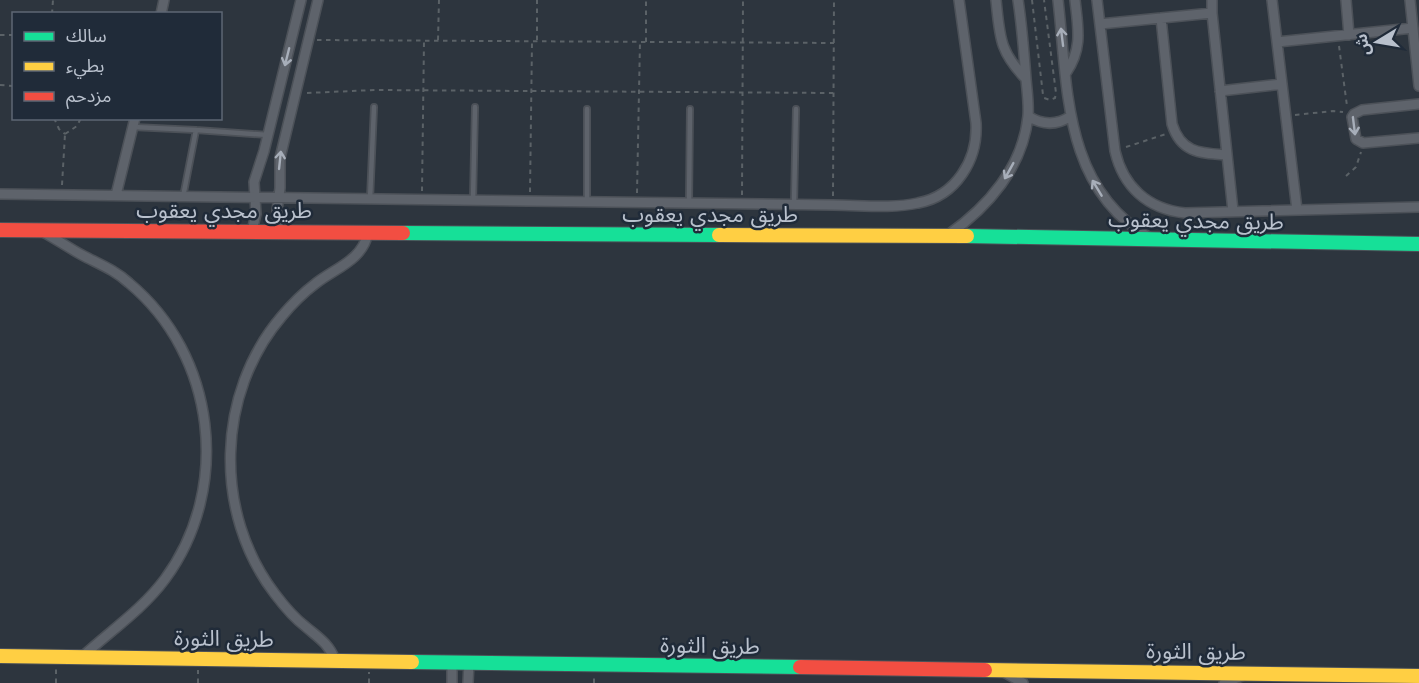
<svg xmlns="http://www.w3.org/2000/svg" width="1419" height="683" font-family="Jost,'Noto Sans Arabic',sans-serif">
<rect width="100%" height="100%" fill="#2d353e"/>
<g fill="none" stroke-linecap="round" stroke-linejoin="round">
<!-- lane casing -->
<g stroke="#4c5158" stroke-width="8">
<path id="lane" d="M133,127L196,130L268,135
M183,197L196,130
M370,199L374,107
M473,200L475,107
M587,202V109
M689,203L690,109
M794,204L796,109"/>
</g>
<!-- street casing -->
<g stroke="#4c5158" stroke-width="12">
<path id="street" d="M996,0C1000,37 999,51 1026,79
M1058,0C1068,88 1063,188 1150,238
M1097,0L1115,151C1123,186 1147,209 1185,213L1419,207
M1212,0V13L1233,211
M1272,0L1297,210
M1346,0L1349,35
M1410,0L1419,86
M161,14L164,0
M1161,18L1172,124C1181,153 1200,153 1227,155
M1100,24L1212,13
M1277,42L1413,28
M1066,73C1083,48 1078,28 1075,0
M1220,91L1282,84
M1419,104L1362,110L1354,114L1352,117L1356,139L1363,143L1419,138
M1028,116C1042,125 1056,126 1071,116
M0,194L833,205C860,205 891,209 918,203C956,196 978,160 976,123L959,0
M116,195L135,118
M279,230L277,211L280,188V158L318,0
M252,231L256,214L254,182L264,151L301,0
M43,232C56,239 69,248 82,255C99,264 115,270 129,283C216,355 232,488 165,579C142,610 110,631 82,657
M948,235C988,207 1023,167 1028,116C1029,104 1027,91 1026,79C1024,52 1022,26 1018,0
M335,660C329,644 319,638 306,627C294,618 284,606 275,594C213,513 216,393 282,316C292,304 303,293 315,284C335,268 362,261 368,233
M1004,672L1023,683
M452,683V662
M468,683L469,662
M1224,683L1242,676"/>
</g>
<!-- fast casing -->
<g stroke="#4c5158" stroke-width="16">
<path id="fast" d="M403,233L719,235
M967,236L1419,244
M412,662L800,667"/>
</g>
<!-- slow casing -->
<g stroke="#4c5158" stroke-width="16">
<path id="slow" d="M719,235L967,236
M0,656L412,662
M985,670L1419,676"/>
</g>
<!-- jam casing -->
<g stroke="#4c5158" stroke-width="16">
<path id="jam" d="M0,230L403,233
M800,667L985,670"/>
</g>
<!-- path -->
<path stroke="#5b6267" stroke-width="2" stroke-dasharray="4.5 4.5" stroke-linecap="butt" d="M1032,0L1043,95L1044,98L1050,100L1055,98L1056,93L1044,0
M52,14L53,0
M0,35H14
M317,40L834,43
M438,40L439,0
M537,40V0
M646,42V0
M1339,46L1347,106
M0,85L14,86
M307,93L375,90L833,93
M1295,115L1333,111L1343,112
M54,118L59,129L65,134
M65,134L77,126L81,118
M1126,147L1166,134
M1346,176L1356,167L1361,152
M62,185L65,134
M422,191L424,41
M530,192L532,42
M637,193L640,41
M742,195L743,0
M833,196L834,0
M56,683V668
M198,683V670
M369,683V672
M594,683V676"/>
<!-- lane -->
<use href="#lane" stroke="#5e636b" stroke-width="4.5"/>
<!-- street -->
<use href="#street" stroke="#5e636b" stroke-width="9"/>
<!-- fast -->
<use href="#fast" stroke="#16e098" stroke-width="14"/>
<!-- slow -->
<use href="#slow" stroke="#ffcf43" stroke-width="14"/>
<!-- jam -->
<use href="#jam" stroke="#f24e42" stroke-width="14"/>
</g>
<!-- one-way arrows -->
<defs><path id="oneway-shaft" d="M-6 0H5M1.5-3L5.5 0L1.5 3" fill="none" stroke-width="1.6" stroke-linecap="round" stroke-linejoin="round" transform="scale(1.5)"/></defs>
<g stroke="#a7aeb9">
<use href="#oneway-shaft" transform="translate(1062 37) rotate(-97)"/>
<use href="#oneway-shaft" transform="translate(287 57) rotate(104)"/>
<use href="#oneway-shaft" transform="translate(1354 126) rotate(83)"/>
<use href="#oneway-shaft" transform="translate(280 160) rotate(-84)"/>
<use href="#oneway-shaft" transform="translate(1009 171) rotate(119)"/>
<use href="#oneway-shaft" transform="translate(1097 188) rotate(-121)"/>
</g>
<g text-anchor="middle" stroke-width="5" stroke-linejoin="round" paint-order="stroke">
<!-- street labels -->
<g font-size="22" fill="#b9c1cd" stroke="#202b39">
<text x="224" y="218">طريق مجدي يعقوب</text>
<text x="710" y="222">طريق مجدي يعقوب</text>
<text transform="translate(1196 220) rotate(1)" y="8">طريق مجدي يعقوب</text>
<text transform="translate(224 638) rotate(1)" y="8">طريق الثورة</text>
<text transform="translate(710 645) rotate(1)" y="8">طريق الثورة</text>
<text transform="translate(1196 651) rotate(1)" y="8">طريق الثورة</text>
</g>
</g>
<!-- legend -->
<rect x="12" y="12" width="210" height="108" fill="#202b39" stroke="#5d6774" stroke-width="1.5"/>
<rect x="24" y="32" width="30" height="9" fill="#16e098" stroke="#5d6774" stroke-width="1.5"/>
<text x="66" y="42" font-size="18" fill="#b9c1cd">سالك</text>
<rect x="24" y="62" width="30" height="9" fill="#ffcf43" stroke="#5d6774" stroke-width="1.5"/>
<text x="66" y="72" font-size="18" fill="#b9c1cd">بطيء</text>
<rect x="24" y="92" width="30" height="9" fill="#f24e42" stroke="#5d6774" stroke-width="1.5"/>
<text x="66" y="102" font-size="18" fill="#b9c1cd">مزدحم</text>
<!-- north arrow -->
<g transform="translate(1377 42) rotate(259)" stroke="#202b39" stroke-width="4.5" paint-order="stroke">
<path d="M0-4.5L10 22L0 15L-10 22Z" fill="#b9c1cd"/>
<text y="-9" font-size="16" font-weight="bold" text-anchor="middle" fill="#b9c1cd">ش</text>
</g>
</svg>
